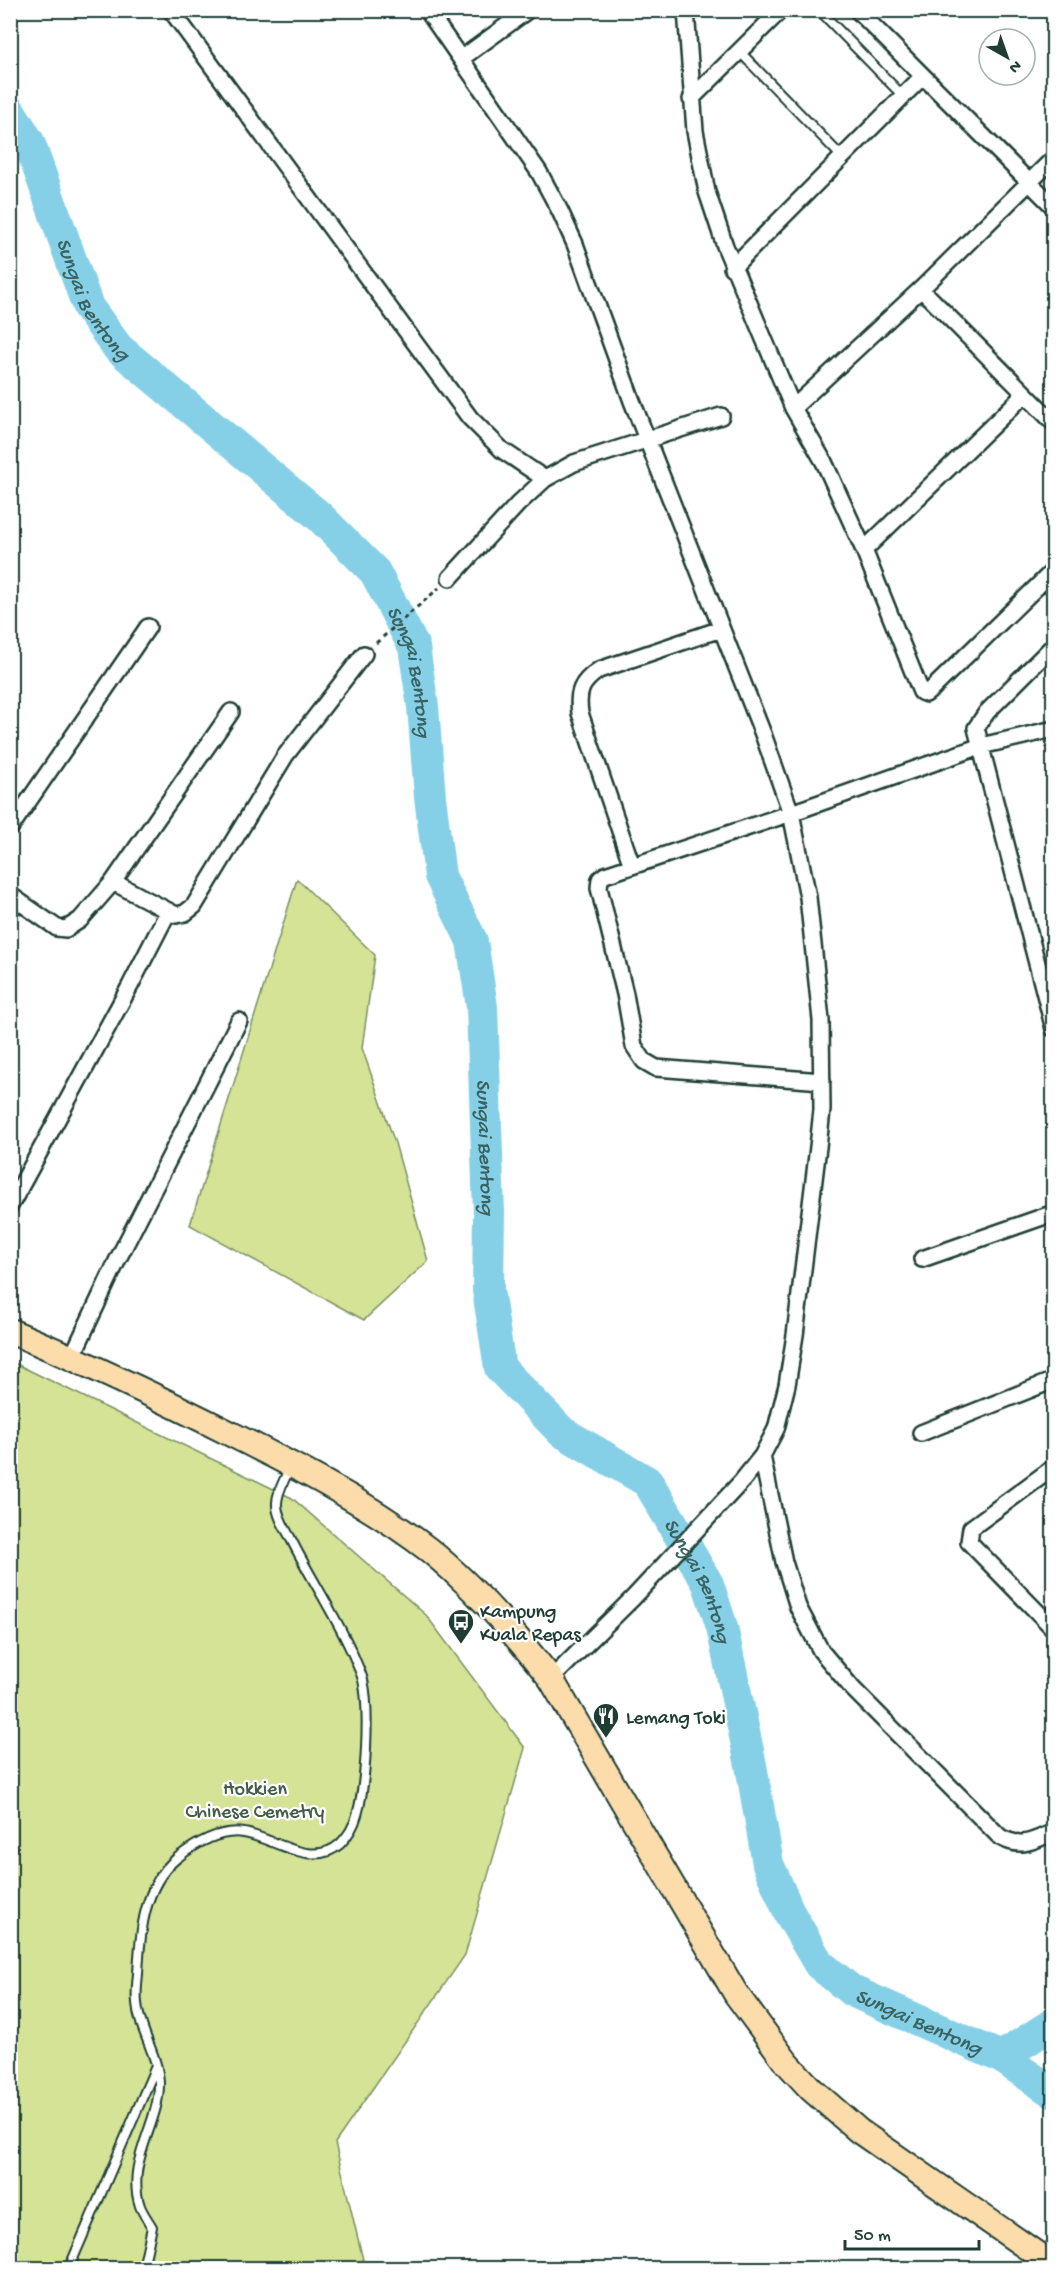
<svg xmlns="http://www.w3.org/2000/svg" width="1064" height="2279" font-family="'Gochi Hand',sans-serif">
<rect width="100%" height="100%" fill="#fff"/>
<filter id="ink" filterUnits="userSpaceOnUse"><feTurbulence type="fractalNoise" baseFrequency=".0167" numOctaves="2"/><feDisplacementMap in="SourceGraphic" scale="12" xChannelSelector="R" yChannelSelector="G"/><feConvolveMatrix kernelMatrix="1 2 1 2 8 2 1 2 1" color-interpolation-filters="sRGB"/></filter>
<g filter="url(#ink)">
<!-- green -->
<path fill="#d4e396" stroke="#7a9065" stroke-width="1.5" d="M297,879L375,955L362,1048L395,1143L428,1261L364,1320L190,1225Z
M10,1361L292,1498L426,1615L525,1748L465,1955L335,2143L365,2268H11Z"/>
<g fill="none" stroke-linecap="round" stroke-linejoin="round">
<!-- river -->
<g stroke="#86d0e7" stroke-width="32">
<path id="s1" d="M10,111L29,142L88,307L118,348L319,516L375,572L414,647L423,707L430,797L440,876L472,941L482,1007L489,1213L488,1290L500,1368L562,1432L648,1482L708,1584L722,1627L751,1765L768,1864L790,1914L819,1964L852,1991L1001,2057L1054,2093"/>
<path d="M1001,2057L1054,2023"/>
</g>
<!-- lane casing -->
<g stroke="#1f3d34" stroke-width="12">
<path id="lane" d="M819,10L903,96
M739,51L842,157
M69,2268L156,2066
M143,2268L152,2227C148,2220 143,2214 140,2206C125,2162 160,2123 159,2083C158,2054 139,2031 137,2003C136,1994 137,1983 138,1974C140,1933 143,1886 177,1858C195,1844 220,1829 244,1833C274,1838 312,1869 340,1844C348,1836 354,1826 357,1815C366,1785 370,1710 363,1680C361,1672 357,1665 354,1657C336,1615 310,1578 290,1537C285,1528 277,1516 277,1505C276,1494 285,1479 289,1469"/>
</g>
<!-- street casing -->
<g stroke="#1f3d34" stroke-width="20">
<path id="street" d="M171,10L470,418L502,450L545,479L574,463L721,416
M427,10L539,172L560,211L575,244L632,401L763,734L791,813L808,897L821,1020L822,1110L818,1147L795,1335L787,1385L776,1429L762,1456L742,1481L633,1598L551,1679
M686,10L695,131L707,192L725,246L793,408L824,462L864,550L921,692L926,694L931,690L1054,570
M857,10L1054,207
M462,58L528,10
M691,99L781,10
M732,268L923,76
M921,289L1054,423
M793,408L921,289L1054,158
M864,550L1025,394
M450,578L518,504L545,479
M1054,645L987,712L976,728L1054,1029
M10,828L148,627
M632,866L580,713C577,692 581,682 599,670L721,629
M113,882L176,915L185,913L194,906L285,756L364,654
M10,895L57,928L66,929L80,920L113,882L231,712
M822,1081L656,1068L644,1061L634,1046L625,994L599,888L600,879L605,875L791,813L981,746L1054,729
M10,1206L130,986L168,912
M922,1259L1054,1213
M72,1357L118,1259L239,1021
M921,1433L1054,1380
M762,1456L784,1562L798,1607L821,1651L853,1689L1000,1837C1021,1849 1033,1841 1054,1832
M1054,1467L971,1528L969,1542L1054,1629"/>
</g>
<!-- primary casing -->
<g stroke="#1f3d34" stroke-width="28">
<path id="primary" d="M10,1331C86,1363 160,1398 233,1435C301,1469 369,1504 429,1550C472,1585 516,1635 551,1679L736,1994L787,2063L811,2089L859,2131L1054,2266"/>
</g>
<!-- path -->
<path stroke="#1f3d34" stroke-width="3" stroke-dasharray="4.5 4.5" stroke-linecap="butt" d="M376,643L439,588"/>
<!-- lane -->
<use href="#lane" stroke="#fff" stroke-width="8"/>
<!-- street -->
<use href="#street" stroke="#fff" stroke-width="15"/>
<!-- primary -->
<use href="#primary" stroke="#fddcac" stroke-width="24"/>
</g>
</g>
<!-- icons -->
<defs>
<g id="bus-pin" transform="scale(1.35)"><path d="M0 17L-7.5 6A9.5 9.5 0 1 1 7.5 6Z" fill="#1f3d34" stroke="#fff"/><path d="M-5-6H5V4H4V6H2V4H-2V6H-4V4H-5ZM-3.5-4V0h7V-4ZM-3.5 1.2v1.5H-2V1.2ZM2 1.2v1.5H3.5V1.2Z" fill="#fff"/></g>
<g id="restaurant-pin" transform="scale(1.35)"><path d="M0 17L-7.5 6A9.5 9.5 0 1 1 7.5 6Z" fill="#1f3d34" stroke="#fff"/><path d="M-5-6h1v4h1v-4h1v4h1v-4h1v5L-1.5 .5V6h-2V.5L-5-1ZM5-6V6H3V1.5H1.5Q1.5-4 5-6Z" fill="#fff"/></g>
</defs>
<g fill-rule="evenodd">
<use href="#bus-pin" x="461" y="1622"/>
<use href="#restaurant-pin" x="606" y="1716"/>
</g>
<g text-anchor="middle" stroke-width="4.5" stroke-linejoin="round" paint-order="stroke">
<!-- poi labels -->
<g font-size="20" fill="#1f3d34" stroke="#fff" text-anchor="start">
<text x="480" y="1617">Kampung<tspan x="480" dy="23">Kuala Repas</tspan></text>
<text x="626" y="1723">Lemang Toki</text>
</g>
<!-- park labels -->
<g font-size="20" fill="#435e48" stroke="#fff">
<text x="255" y="1794">Hokkien<tspan x="255" dy="23">Chinese Cemetry</tspan></text>
</g>
<!-- water labels -->
<g font-size="21" font-style="italic" fill="#396261" stroke="#fff">
<text dy="7" stroke="none"><textPath href="#s1" startOffset="207">Sungai Bentong</textPath></text>
<text dy="7" stroke="none"><textPath href="#s1" startOffset="711">Sungai Bentong</textPath></text>
<text dy="7" stroke="none"><textPath href="#s1" startOffset="1198">Sungai Bentong</textPath></text>
<text dy="7" stroke="none"><textPath href="#s1" startOffset="1720">Sungai Bentong</textPath></text>
<text dy="7" stroke="none"><textPath href="#s1" startOffset="2242">Sungai Bentong</textPath></text>
</g>
</g>
<!-- margin -->
<rect width="1064" height="2279" fill="none" stroke="#fff" stroke-width="36"/>
<rect x="18" y="18" width="1028" height="2243" fill="none" stroke="#1f3d34" stroke-width="2" filter="url(#ink)"/>
<!-- north arrow -->
<g transform="translate(1007 57) rotate(140)"><circle r="28" fill="#ffffff" stroke="#a5b1ae" stroke-width="1.5"/>
<path d="M0-4.5L10 22L0 15L-10 22Z" fill="#1f3d34"/>
<text y="-9" font-size="16" font-weight="bold" text-anchor="middle" fill="#1f3d34">N</text>
</g>
<!-- scale -->
<path d="M845 2240v9h134v-9" fill="none" stroke="#1f3d34" stroke-width="3"/>
<text x="854" y="2240" font-size="18" fill="#1f3d34" stroke="#ffffff" stroke-width="4.5" paint-order="stroke">50 m</text>
</svg>
